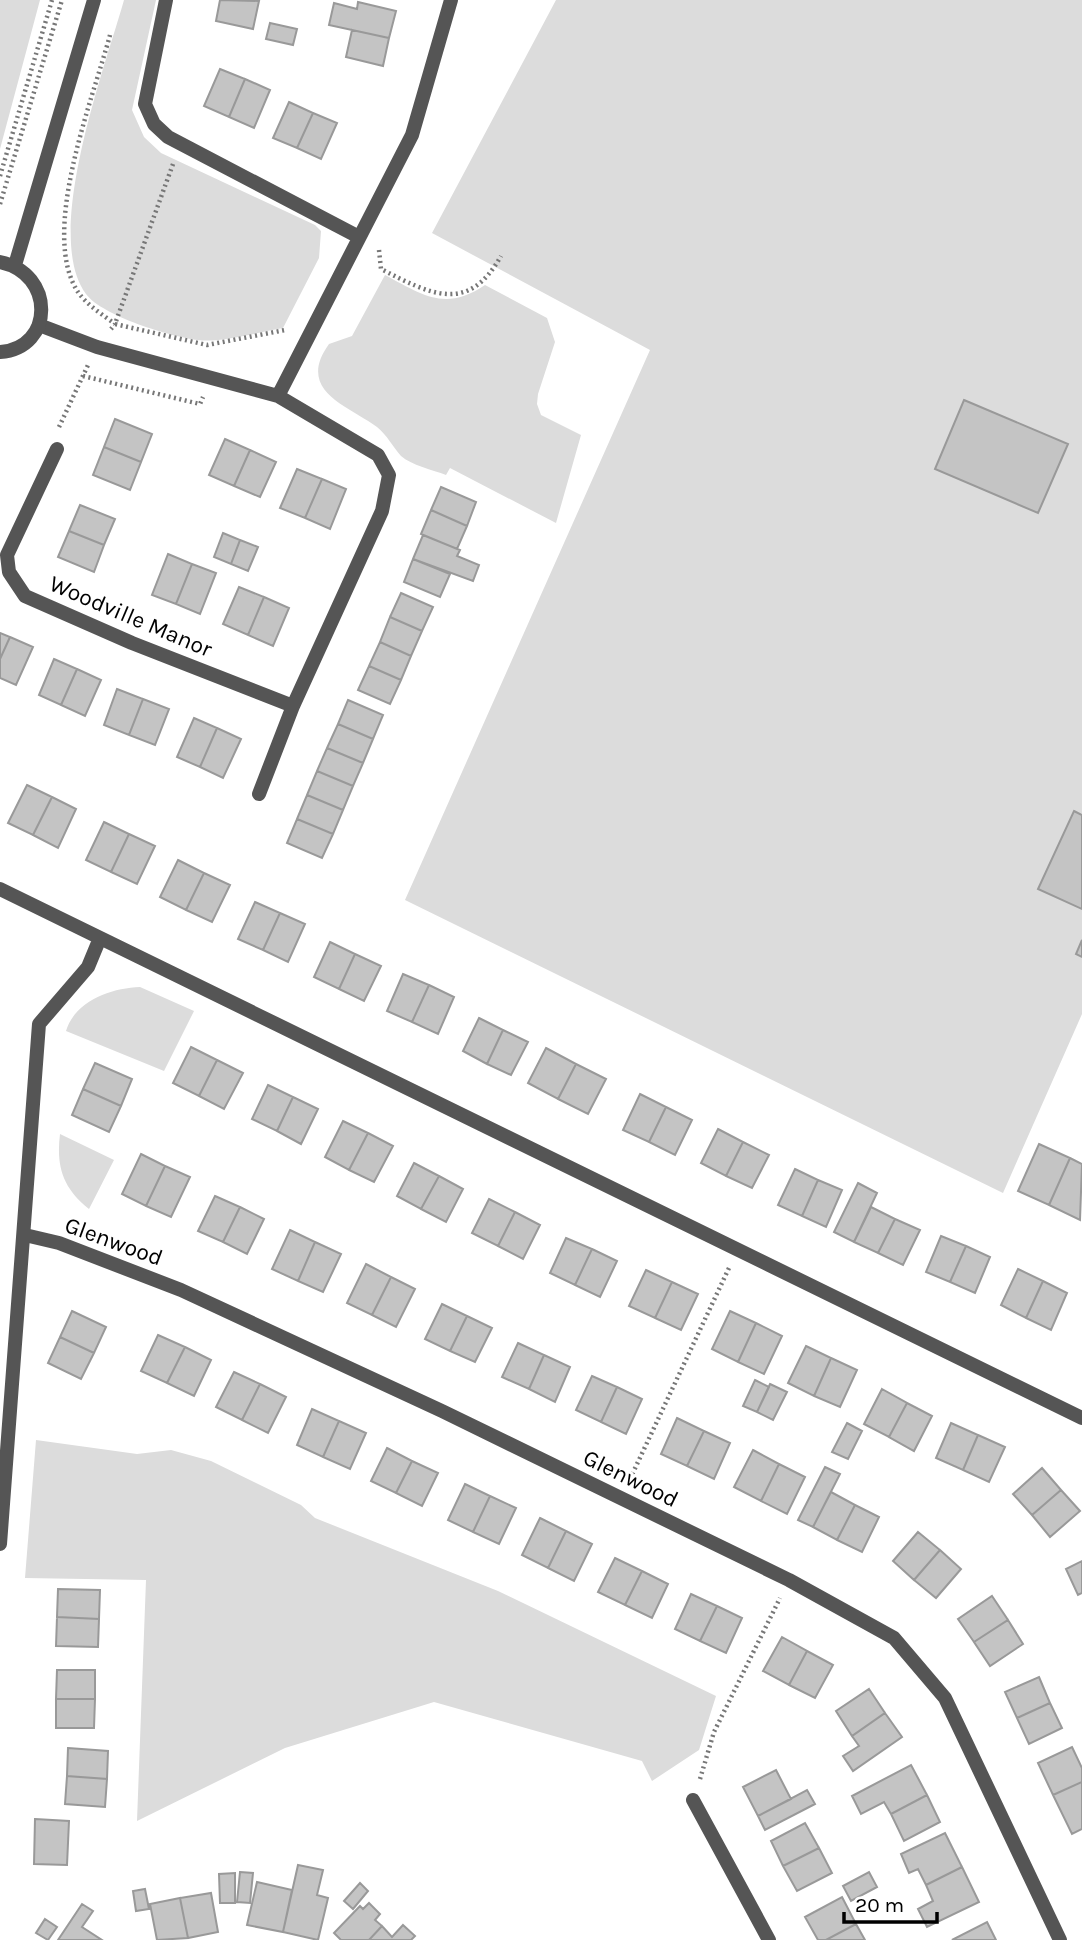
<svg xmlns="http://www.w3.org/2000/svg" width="1082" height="1940" font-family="Karla,sans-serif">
<rect width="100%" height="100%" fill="#fff"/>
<!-- green -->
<path fill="#dcdcdc" d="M0,0H40L0,149Z
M124,0H156L132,110L144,137L161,153L315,225L321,231L319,258L283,328C259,332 221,343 198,340C172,337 102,316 86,294C42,235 105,68 124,0Z
M556,0H1082V1014L1003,1193L405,900L650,350L432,233Z
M385,275C423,295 445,312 485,285L547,318L555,342L538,394L537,404L541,415L581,435L556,523L450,468L446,475C433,470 411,465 401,456C393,447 387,435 377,427C349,406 295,391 329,344L352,336Z
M140,987L194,1011L164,1071L66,1031C75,1001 111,988 140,987Z
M60,1134L114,1160L89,1209C63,1188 56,1167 60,1134Z
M36,1440L137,1454L171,1450L211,1461L301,1505L315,1518L498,1591L716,1696L699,1750L652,1781L642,1761L434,1702L285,1748L137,1821L146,1580L25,1578Z"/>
<!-- building -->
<path fill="#c4c4c4" stroke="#999" stroke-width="2" d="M220,0L259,1L253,29L216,21Z
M358,2L396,11L389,38L329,25L334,3L357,9Z
M270,23L297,29L293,45L266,39Z
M352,30L389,38L383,66L346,57Z
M220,69L245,79L229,117L204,106Z
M245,79L270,90L254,128L229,117Z
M289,102L313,113L297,148L273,138Z
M313,113L337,123L321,159L297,148Z
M964,400L1068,444L1038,513L935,469Z
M115,419L152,434L141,462L104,447Z
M225,439L250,450L234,486L209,475Z
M104,447L141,462L130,490L93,475Z
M250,450L276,462L260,497L234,486Z
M297,469L322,479L305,518L280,508Z
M322,479L346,489L330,529L305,518Z
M441,487L476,502L467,526L431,510Z
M80,505L115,519L104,545L69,531Z
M431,510L467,526L457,549L421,534Z
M69,531L104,545L94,572L58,557Z
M223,533L240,540L231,564L214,557Z
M423,535L460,550L457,556L479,565L473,581L413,559Z
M240,540L258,547L248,571L231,564Z
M168,554L192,564L176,604L152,595Z
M413,559L450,574L440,597L404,582Z
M192,564L216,573L200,614L176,604Z
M239,587L264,597L248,635L223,624Z
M401,593L433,607L422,631L390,617Z
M264,597L289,608L273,646L248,635Z
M390,617L422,631L411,656L380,642Z
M0,633L10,637L0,659Z
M10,637L33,647L16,685L0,678V659Z
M380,642L411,656L401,680L369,666Z
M54,659L77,669L61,705L39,695Z
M369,666L401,680L390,704L358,690Z
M77,669L101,680L85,716L61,705Z
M117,689L143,699L129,735L104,725Z
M143,699L169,709L155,745L129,735Z
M348,700L383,715L373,739L338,724Z
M194,718L217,728L200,767L177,757Z
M338,724L373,739L363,763L327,748Z
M217,728L241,739L223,778L200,767Z
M327,748L363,763L353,786L317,771Z
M317,771L353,786L343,810L307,795Z
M27,785L52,797L33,835L8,823Z
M307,795L343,810L333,834L297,819Z
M52,797L76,809L58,848L33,835Z
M1074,811L1082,815V909L1038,889Z
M297,819L333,834L322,858L287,843Z
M104,822L129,834L111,872L86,860Z
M129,834L155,846L137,884L111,872Z
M178,860L204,873L186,910L160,897Z
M204,873L230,885L212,922L186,910Z
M255,902L280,913L263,950L238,939Z
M280,913L305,924L288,962L263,950Z
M1082,940V957L1076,954Z
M330,942L355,954L339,989L314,977Z
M355,954L381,966L364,1001L339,989Z
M403,974L429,985L412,1022L387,1011Z
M429,985L454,997L438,1034L412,1022Z
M479,1018L503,1030L487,1064L463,1051Z
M503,1030L528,1042L511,1075L487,1064Z
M191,1047L217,1060L199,1096L173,1083Z
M546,1048L576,1064L558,1099L528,1083Z
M217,1060L243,1073L224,1109L199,1096Z
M95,1063L132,1079L121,1106L83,1089Z
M576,1064L606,1079L588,1114L558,1099Z
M268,1085L293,1097L277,1131L252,1119Z
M83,1089L121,1106L109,1132L72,1115Z
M640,1094L666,1107L649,1142L623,1130Z
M293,1097L318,1109L301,1144L277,1131Z
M666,1107L692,1120L675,1155L649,1142Z
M343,1121L368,1133L349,1170L325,1157Z
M718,1129L743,1142L726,1176L701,1163Z
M368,1133L393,1146L374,1182L349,1170Z
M743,1142L769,1155L752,1188L726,1176Z
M1039,1144L1070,1158L1049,1205L1018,1191Z
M141,1154L165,1166L146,1206L122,1194Z
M1070,1158L1082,1164L1080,1220L1049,1205Z
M414,1163L439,1176L421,1209L397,1196Z
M165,1166L190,1177L171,1217L146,1206Z
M795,1169L818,1180L802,1216L778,1205Z
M439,1176L463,1189L446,1222L421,1209Z
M818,1180L842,1190L826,1227L802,1216Z
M858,1183L877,1193L854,1242L834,1232Z
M215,1196L240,1207L223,1242L198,1231Z
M489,1199L515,1212L498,1246L472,1233Z
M240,1207L264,1219L247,1254L223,1242Z
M871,1207L895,1219L878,1253L854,1242Z
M515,1212L540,1225L523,1259L498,1246Z
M895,1219L920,1230L903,1265L878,1253Z
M290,1230L315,1242L298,1281L272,1269Z
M941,1236L966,1246L950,1282L926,1272Z
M566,1238L592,1249L575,1285L550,1273Z
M315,1242L341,1254L323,1292L298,1281Z
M966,1246L990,1257L975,1293L950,1282Z
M592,1249L617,1261L600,1297L575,1285Z
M366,1264L391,1277L372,1315L347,1303Z
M1018,1269L1043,1281L1026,1318L1001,1305Z
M646,1270L672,1282L655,1318L629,1306Z
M391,1277L415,1289L396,1327L372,1315Z
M1043,1281L1067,1293L1051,1330L1026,1318Z
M672,1282L698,1294L681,1330L655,1318Z
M442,1304L467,1316L450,1351L425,1339Z
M72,1311L106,1327L94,1353L60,1337Z
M730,1311L756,1323L738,1362L712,1349Z
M467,1316L492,1328L475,1362L450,1351Z
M756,1323L782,1336L764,1374L738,1362Z
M158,1335L185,1347L167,1383L141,1371Z
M60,1337L94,1353L81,1379L48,1363Z
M518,1343L544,1355L529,1389L502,1377Z
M806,1346L831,1358L814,1396L788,1383Z
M185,1347L211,1360L194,1396L167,1383Z
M544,1355L570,1367L555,1402L529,1389Z
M831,1358L857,1370L840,1407L814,1396Z
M234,1372L260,1384L242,1420L216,1407Z
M592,1376L617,1387L601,1422L576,1410Z
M755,1380L769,1387L757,1412L743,1406Z
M260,1384L286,1397L268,1433L242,1420Z
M770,1384L787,1392L773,1420L757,1412Z
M617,1387L642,1399L626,1434L601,1422Z
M882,1389L907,1403L889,1437L864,1424Z
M907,1403L932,1416L914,1451L889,1437Z
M312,1409L339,1421L323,1457L297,1445Z
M677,1418L704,1431L687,1466L661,1454Z
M339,1421L366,1433L350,1469L323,1457Z
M847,1423L862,1431L848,1459L832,1452Z
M951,1423L978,1435L963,1470L936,1458Z
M704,1431L730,1443L714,1479L687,1466Z
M978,1435L1005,1447L989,1482L963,1470Z
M387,1448L412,1461L396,1493L371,1481Z
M753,1450L779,1464L761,1501L734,1487Z
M412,1461L438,1473L422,1506L396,1493Z
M779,1464L805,1477L787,1514L761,1501Z
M825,1467L840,1474L813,1527L798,1520Z
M1042,1468L1061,1490L1032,1515L1013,1494Z
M465,1484L490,1496L473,1532L448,1520Z
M1061,1490L1080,1511L1050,1537L1032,1515Z
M831,1492L855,1505L837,1540L813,1527Z
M490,1496L516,1508L499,1544L473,1532Z
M855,1505L879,1517L862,1552L837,1540Z
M540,1518L566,1531L548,1568L522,1555Z
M566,1531L592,1544L574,1581L548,1568Z
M918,1532L940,1550L914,1580L893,1561Z
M940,1550L961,1569L936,1598L914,1580Z
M615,1558L642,1571L625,1605L598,1592Z
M1082,1561V1593L1078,1595L1066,1569Z
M642,1571L668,1584L652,1618L625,1605Z
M58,1589L100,1590L99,1619L57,1617Z
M691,1594L717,1606L700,1641L675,1629Z
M992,1596L1008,1620L974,1642L958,1619Z
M717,1606L742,1618L726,1653L700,1641Z
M57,1617L99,1619L98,1647L56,1646Z
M1008,1620L1023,1644L990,1666L974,1642Z
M782,1637L807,1651L789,1685L763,1671Z
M807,1651L833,1665L815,1698L789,1685Z
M57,1670H95V1699H56Z
M1039,1677L1050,1703L1017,1718L1005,1692Z
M869,1689L885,1713L852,1736L836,1711Z
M56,1699H95L94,1728H56Z
M1050,1703L1062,1728L1029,1744L1017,1718Z
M885,1713L902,1737L853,1771L843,1756L859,1746L852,1736Z
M1072,1747L1082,1768V1782L1053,1795L1038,1763Z
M68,1748L108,1751L107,1779L67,1776Z
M911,1765L927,1795L891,1814L884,1802L861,1814L852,1796Z
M776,1770L791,1799L758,1816L743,1787Z
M67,1776L107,1779L105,1807L65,1804Z
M1082,1782V1829L1072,1834L1053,1795Z
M807,1790L815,1804L765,1830L758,1816Z
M927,1795L940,1822L904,1841L891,1814Z
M35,1819L69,1821L67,1865L34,1864Z
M805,1823L819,1848L783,1866L771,1841Z
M945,1833L962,1867L926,1885L918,1869L909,1873L901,1854Z
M819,1848L832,1873L797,1891L783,1866Z
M298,1865L323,1870L317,1895L328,1898L318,1940L283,1932Z
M962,1867L979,1902L927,1927L918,1909L933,1901L926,1885Z
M240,1872L253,1873L250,1903L237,1902Z
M869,1872L877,1887L851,1901L843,1886Z
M235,1873V1903H220L219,1874Z
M257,1882L292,1890L283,1932L247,1925Z
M360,1883L368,1891L353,1909L344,1901Z
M145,1889L149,1909L136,1911L133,1891Z
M211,1893L218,1932L188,1938L180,1898Z
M842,1897L856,1924L826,1940H818L805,1917Z
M180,1898L188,1938L157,1940L150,1904Z
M369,1903L380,1914L375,1920L382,1926L369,1940H341L334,1933L360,1906L363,1909Z
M82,1904L93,1911L82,1927L102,1940H58Z
M45,1919L57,1927L48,1940L36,1933Z
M987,1922L996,1940H952Z
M856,1924L865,1940H826Z
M403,1925L415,1936L411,1940H369L382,1926L392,1937Z"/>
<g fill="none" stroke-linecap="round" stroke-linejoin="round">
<!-- path -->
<path stroke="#777" stroke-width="4.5" stroke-dasharray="2 3.5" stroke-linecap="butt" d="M110,35C93,99 39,233 78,292C87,305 103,315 115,324L111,329
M173,164L115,324L207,345L285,330
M0,176L52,0
M0,204L62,0
M379,250L381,269C430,294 468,315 501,256
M83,376L200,404L203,397
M59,427L88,365
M630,1479L729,1268
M700,1779L714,1732L780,1598"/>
<!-- minor -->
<path stroke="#555" stroke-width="14" d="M166,0L145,104L154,124L168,137L359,237
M39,325L97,347L278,396L378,455L389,475L382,511L293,706L259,794
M278,396L412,135L451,0
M57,449L7,555L9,572L25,596L132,643L293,706
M0,889L1082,1418
M25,1235L59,1243L181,1290L442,1411L789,1580L894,1638L945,1698L1060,1940
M0,1544L39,1024L88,967L100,938
M693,1800L769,1940"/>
<!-- tertiary -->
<path stroke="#555" stroke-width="14" d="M0,262C55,273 55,348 0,352
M15,265L94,0"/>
</g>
<g text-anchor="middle" stroke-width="6" stroke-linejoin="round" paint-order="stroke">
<!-- street labels -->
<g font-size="23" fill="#000" stroke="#fff">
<text transform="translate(131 616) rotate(23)" y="8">Woodville Manor</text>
<text transform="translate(114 1241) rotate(20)" y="8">Glenwood</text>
<text transform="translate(631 1478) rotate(26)" y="8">Glenwood</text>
</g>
</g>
<!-- scale -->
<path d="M844 1912v10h93v-10" fill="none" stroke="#000000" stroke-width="3.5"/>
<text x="855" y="1912" font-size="21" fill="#000000" stroke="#ffffff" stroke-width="5" paint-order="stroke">20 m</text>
</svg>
